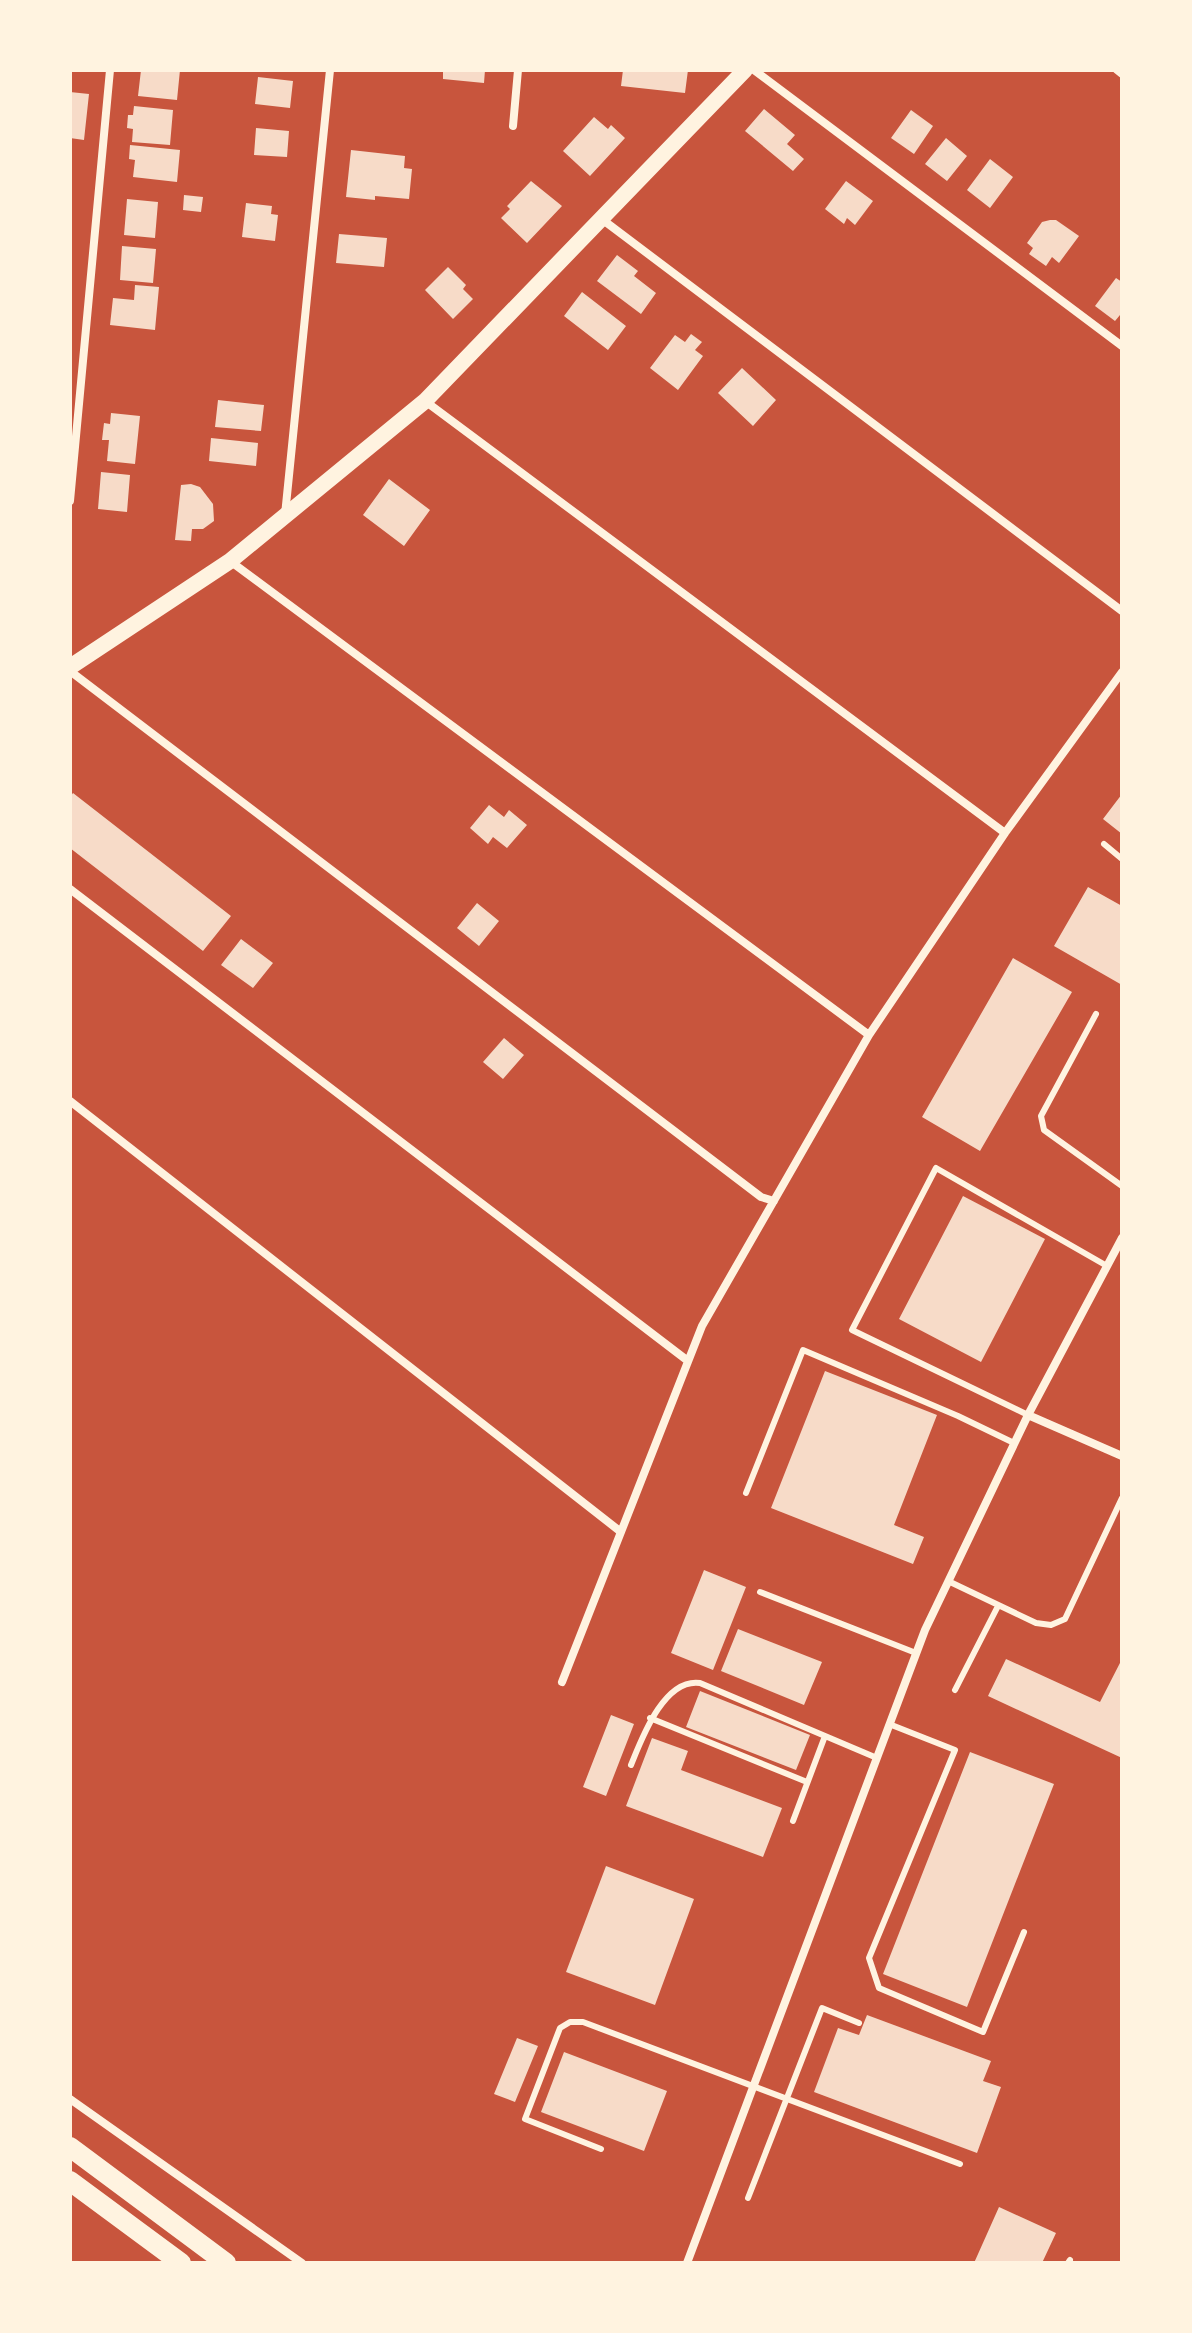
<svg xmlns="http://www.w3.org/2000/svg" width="1192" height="2333" font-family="'Golos Text',sans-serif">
<rect width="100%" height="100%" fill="#c8553d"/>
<!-- building -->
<path fill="#f7dbc8" d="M141,70H180L177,100L138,96Z
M443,70H485L484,83L443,79Z
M623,70H688L685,93L621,86Z
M258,77L293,81L290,108L255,104Z
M70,92L89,94L84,140L70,138Z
M134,106L173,110L170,145L132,142L133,129L127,128L128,115H133Z
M764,109L795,135L787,144L804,159L793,171L745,131Z
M911,110L933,126L914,154L891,138Z
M594,117L608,129L611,125L625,138L590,176L563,151Z
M256,128L289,131L287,157L254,155Z
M946,138L967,156L947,181L925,164Z
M130,145L180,150L177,182L133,177L135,160L129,159Z
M351,150L405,156L404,168L412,169L409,199L375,196V200L346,197Z
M990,159L1013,177L990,208L967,190Z
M531,181L562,206L527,243L501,218L510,209L507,206Z
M846,181L873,201L855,225L847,218L844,224L825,209Z
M184,195L203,197L201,212L183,210Z
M127,199L158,202L155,238L124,235Z
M246,203L272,206L271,214L278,215L275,241L242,237Z
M1050,220H1056L1079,236L1059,263L1052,257L1046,266L1029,254L1033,248L1027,243L1042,222Z
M339,234L387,238L384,267L336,263Z
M122,246L156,249L153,283L120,280Z
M617,255L638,271L634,276L656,293L641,314L597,281Z
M448,267L466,285L463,289L473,299L453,319L425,290Z
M1116,278L1122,282V317L1120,315L1115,321L1095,306Z
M135,285L159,287L155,330L110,325L113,298L134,300Z
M582,292L626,326L608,350L564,316Z
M691,334L702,342L695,350L703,356L678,390L650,368L675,335L685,342Z
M742,368L776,400L753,426L718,393Z
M218,400L264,405L261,431L215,427Z
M111,413L140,416L135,464L107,461L109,440H102L104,423L110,424Z
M211,438L258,443L256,466L209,461Z
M101,472L130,475L127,512L98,509Z
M389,479L430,510L404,546L363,515Z
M191,484L200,487L213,504L214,521L203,529H192L191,541L175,540L181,485Z
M73,793L231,916L203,951L70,848V797Z
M1122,794V834L1103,819Z
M489,805L504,817L509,810L527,825L507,848L493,837L488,844L470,828Z
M1088,887L1122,906V985L1054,946Z
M477,903L499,921L479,946L457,928Z
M241,939L273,963L253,988L221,965Z
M1013,958L1072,992L980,1151L922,1117Z
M504,1038L524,1055L503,1079L483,1062Z
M963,1196L1045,1239L981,1362L899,1319Z
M825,1371L937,1415L894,1525L924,1537L913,1564L771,1508Z
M704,1570L746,1587L713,1670L671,1653Z
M738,1629L822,1662L804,1705L721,1671Z
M1006,1659L1100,1702L1122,1659V1758L988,1696Z
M700,1691L810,1735L796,1770L686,1727Z
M611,1715L634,1724L606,1796L583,1787Z
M652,1738L688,1751L681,1770L782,1808L763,1857L626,1806Z
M970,1752L1054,1784L967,2007L883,1974Z
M606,1866L694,1899L655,2005L566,1972Z
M867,2015L991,2061L983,2081L1001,2087L977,2153L814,2092L838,2028L859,2035Z
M517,2038L538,2046L515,2102L494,2094Z
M564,2052L667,2091L644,2151L541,2112Z
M999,2207L1056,2233L1042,2263H974Z"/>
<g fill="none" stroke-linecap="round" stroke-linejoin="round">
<!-- service -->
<path stroke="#fff3e0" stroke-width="6" d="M1104,844L1122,859
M1096,1014L1041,1116L1044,1130L1122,1186
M1028,1415L852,1330L936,1168L1107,1266
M746,1493L803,1350L958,1416L1014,1443
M948,1581L1036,1623L1051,1625L1065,1619L1122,1498
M760,1592L916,1653
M955,1690L998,1606
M650,1718L807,1782
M889,1724L955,1750L869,1958L879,1988L983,2032L1024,1932
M631,1765C642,1738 664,1678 700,1683L877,1758
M793,1821L825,1736
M601,2149L525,2119L560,2028L570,2022H583L960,2164
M748,2198L822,2008L859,2023
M1068,2263L1070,2260"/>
<!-- minor -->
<path stroke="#fff3e0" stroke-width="8" d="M754,70L1122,346
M1117,70L1122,74
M513,126L518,70
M603,220L1122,611
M425,401L1005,833
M70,501L110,70
M285,515L330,70
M230,561L869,1035
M70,671L761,1197L774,1201
M70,889L688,1361
M70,1101L621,1532
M1028,1415L1122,1456
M562,1682L702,1326L869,1035L1005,833L1122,672
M70,2099L302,2263
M687,2263L925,1630L1028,1415L1122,1238"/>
<!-- secondary -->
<path stroke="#fff3e0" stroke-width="16" d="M70,667L230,561L425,401L745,70"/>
<!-- trunk -->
<path stroke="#fff3e0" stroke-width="20" d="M70,2147L226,2263
M70,2181L181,2263"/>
</g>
<!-- border -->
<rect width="1192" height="2333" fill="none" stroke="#fff3e0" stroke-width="144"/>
</svg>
